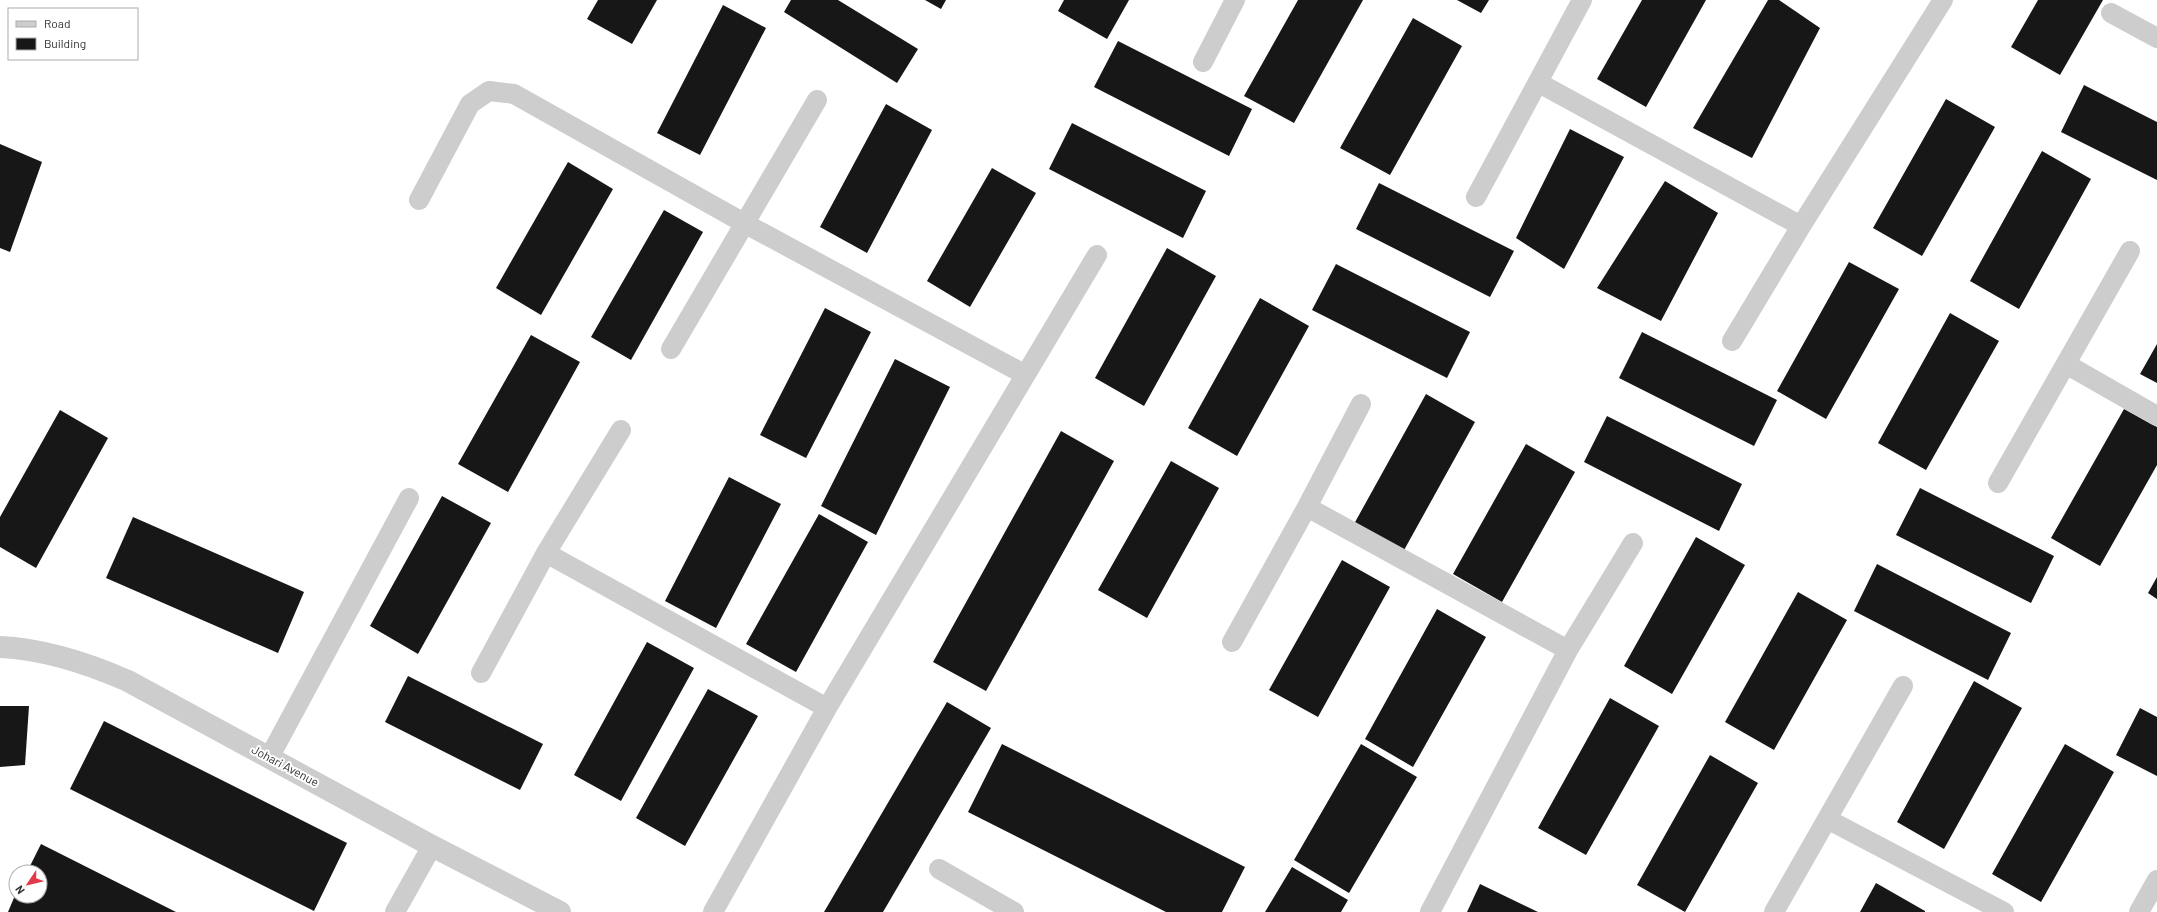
<svg xmlns="http://www.w3.org/2000/svg" width="2157" height="912" font-family="Barlow,sans-serif">
<rect width="100%" height="100%" fill="#fff"/>
<!-- building -->
<path fill="#171717" d="M598,0H657L632,44L587,19Z
M791,0H838L918,49L897,83L784,12Z
M925,0H946L941,9Z
M1064,0H1129L1107,39L1058,11Z
M1298,0H1363L1294,123L1244,96Z
M1457,0H1489L1481,13Z
M1642,0H1706L1646,107L1597,79Z
M1768,0H1779L1820,28L1752,158L1693,128Z
M2038,0H2103L2060,75L2011,47Z
M723,5L766,28L700,155L657,133Z
M1413,18L1462,46L1390,175L1340,148Z
M1118,41L1252,109L1229,156L1094,87Z
M2084,85L2157,122V180L2061,132Z
M1946,99L1995,127L1922,256L1873,228Z
M886,104L932,130L867,253L820,227Z
M1072,123L1206,191L1183,238L1049,169Z
M1570,129L1624,157L1564,269L1516,238Z
M0,144L42,162L10,252L0,248Z
M2042,151L2091,179L2019,309L1970,281Z
M568,162L613,189L541,315L496,288Z
M992,168L1036,193L970,307L927,281Z
M1665,181L1718,213L1661,321L1597,288Z
M1379,183L1514,251L1490,297L1356,229Z
M664,210L703,232L631,360L591,337Z
M1167,248L1216,276L1144,406L1095,378Z
M1849,262L1899,289L1826,419L1777,391Z
M1336,264L1470,332L1447,378L1312,310Z
M1260,298L1309,326L1237,456L1188,428Z
M825,308L871,332L806,458L760,435Z
M1950,313L1999,341L1926,470L1878,443Z
M1642,332L1777,400L1754,446L1619,378Z
M531,335L580,362L508,492L458,464Z
M2157,344V383L2140,374Z
M895,359L950,387L876,535L821,506Z
M1426,394L1475,422L1403,552L1354,524Z
M2124,409L2157,427V465L2100,566L2051,538Z
M60,410L108,438L36,568L0,547V517Z
M1607,416L1742,484L1719,531L1584,462Z
M1061,431L1114,461L986,691L933,662Z
M1526,444L1575,472L1502,602L1453,574Z
M1171,461L1219,488L1147,618L1098,590Z
M729,477L781,504L716,628L665,601Z
M1920,488L2054,556L2031,603L1896,535Z
M442,496L491,523L418,654L370,626Z
M819,514L868,542L796,672L746,644Z
M133,517L304,592L278,653L106,578Z
M1696,537L1745,565L1672,694L1624,666Z
M1342,560L1390,587L1318,717L1269,690Z
M1877,564L2011,633L1988,680L1854,611Z
M2157,577V599L2148,593Z
M1798,592L1847,620L1774,750L1725,722Z
M1437,609L1486,637L1413,767L1365,739Z
M647,642L694,668L621,801L574,775Z
M408,676L543,744L520,790L385,722Z
M1974,681L2022,708L1944,849L1897,822Z
M708,689L758,716L685,846L636,818Z
M1610,698L1659,726L1586,855L1538,828Z
M947,702L991,728L883,912H824Z
M0,706H29L25,765L0,767Z
M2140,708L2157,717V776L2116,755Z
M104,721L347,843L314,911L70,789Z
M1002,744L1245,867L1222,912H1166L968,812Z
M1361,744L1417,777L1349,893L1294,860Z
M2065,744L2114,772L2041,902L1992,874Z
M1710,755L1758,783L1685,912L1637,885Z
M41,844L176,912H8L16,893V896H40V872H27Z
M1292,867L1348,900L1341,912H1265Z
M1876,883L1925,911V912H1860Z
M1480,884L1538,912H1467Z"/>
<g fill="none" stroke-linecap="round" stroke-linejoin="round">
<!-- lane -->
<path stroke="#cdcdcd" stroke-width="20" d="M2111,13L2157,38
M1203,62L1235,0
M1539,83L1801,226
M1476,197L1582,0
M419,200L470,104L489,91L514,94L744,223L1024,374
M1732,341L1801,226L1943,0
M671,349L817,100
M2066,364L2157,416
M1998,483L2130,251
M1307,507L1568,650
M546,553L827,708
M1232,642L1307,507L1361,404
M481,673L546,553L621,430
M269,758L409,498
M1827,819L2004,912
M939,869L1014,912
M395,912L432,846
M713,912L827,708L1097,255
M1430,912L1568,650L1633,543
M1774,912L1903,686
M2139,912L2157,880"/>
<!-- street -->
<path stroke="#cdcdcd" stroke-width="22" d="M0,647C45,649 87,663 128,681L432,846L560,912"/>
</g>
<g text-anchor="middle" stroke-width="4" stroke-linejoin="round" paint-order="stroke">
<!-- street labels -->
<g font-size="12" fill="#303030" stroke="#fff">
<text transform="translate(285 766) rotate(28)" y="4">Johari Avenue</text>
</g>
</g>
<!-- legend -->
<rect x="8" y="8" width="130" height="52" fill="#ffffff" stroke="#acacac"/>
<rect x="16" y="21" width="20" height="6" fill="#cdcdcd" stroke="#acacac"/>
<text x="44" y="28" font-size="12" fill="#303030">Road</text>
<rect x="16" y="38" width="20" height="12" fill="#171717" stroke="#acacac"/>
<text x="44" y="48" font-size="12" fill="#303030">Building</text>
<!-- north arrow -->
<g transform="translate(28 884) rotate(235)"><circle r="19" fill="#ffffff" stroke="#acacac"/>
<path d="M0-3L7 15L0 10L-7 15Z" fill="#e13949"/>
<text y="-6" font-size="11" font-weight="bold" text-anchor="middle" fill="#303030">N</text>
</g>
</svg>
